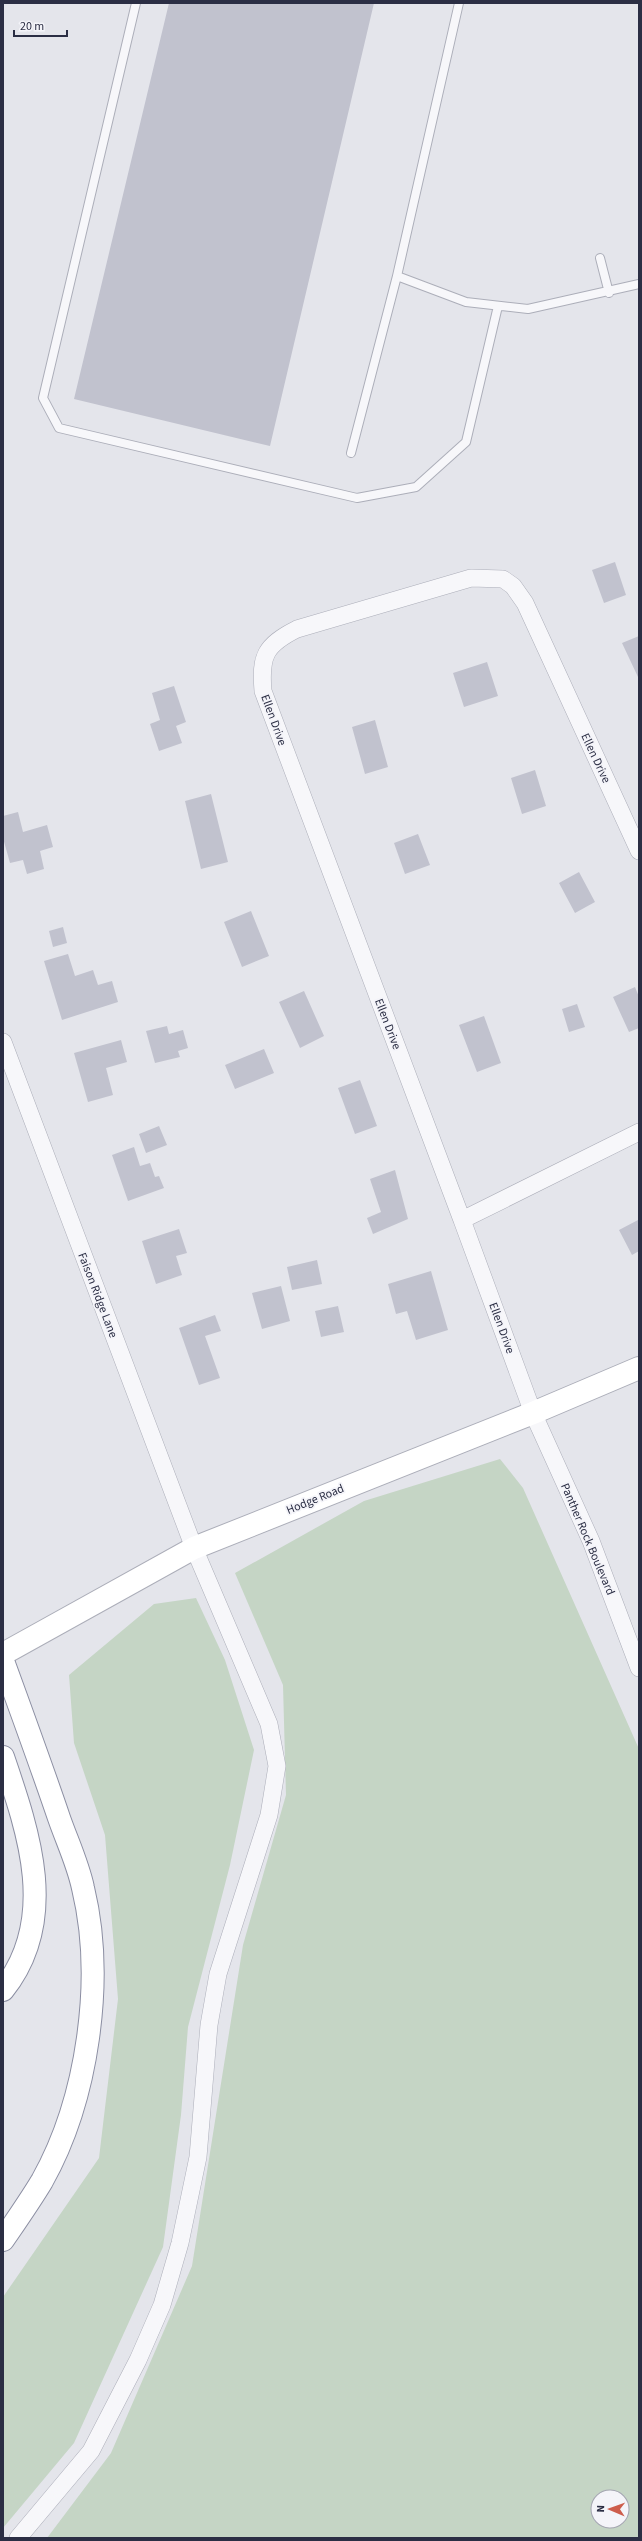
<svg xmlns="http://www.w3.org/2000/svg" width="642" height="2541" font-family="'Source Sans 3',sans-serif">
<rect width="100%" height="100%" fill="#e4e5eb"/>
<!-- green -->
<path fill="#c5d5c5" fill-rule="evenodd" d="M500,1459L523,1488L639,1749V2538H47L111,2453L192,2266L243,1945L286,1795L283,1685L235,1573L364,1501ZM598,2497H622V2521H598Z
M196,1598L225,1660L254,1750L230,1865L188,2027L181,2115L163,2247L74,2443L3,2528V2297L99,2158L118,1999L105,1835L74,1743L69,1675L154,1604Z"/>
<!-- building -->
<path fill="#c1c2ce" d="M169,3H374L270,446L74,399Z
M615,562L626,595L604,603L592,570Z
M639,636V676L638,677L622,643Z
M487,662L498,696L464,707L453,673Z
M174,686L186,722L176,726L182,743L159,751L150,724L160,720L152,693Z
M375,720L388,767L365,774L352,727Z
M535,770L546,806L522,814L511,778Z
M211,794L228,862L201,869L185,801Z
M18,812L23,832L47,825L53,847L40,851L44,869L27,874L23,860L10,863L3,838V816Z
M418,834L430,865L405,874L394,843Z
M579,872L595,902L575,913L559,883Z
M251,911L269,956L242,967L224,922Z
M63,927L67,943L53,947L49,931Z
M68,954L75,976L93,970L98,985L112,981L118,1002L62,1020L44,961Z
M635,987L639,997V1028L629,1032L613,997Z
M304,991L324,1036L300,1048L279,1002Z
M577,1004L585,1027L569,1032L562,1009Z
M484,1016L501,1063L477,1072L459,1025Z
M167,1026L169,1034L183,1030L188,1048L178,1051L180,1057L155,1063L146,1031Z
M121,1040L127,1062L106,1068L113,1095L88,1102L74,1053Z
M264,1049L274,1073L235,1089L225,1065Z
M360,1080L377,1126L355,1134L338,1088Z
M159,1126L167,1145L146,1153L139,1134Z
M134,1147L140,1166L150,1163L155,1177L159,1176L164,1188L128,1201L112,1155Z
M395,1170L408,1219L373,1234L367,1218L381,1212L370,1179Z
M638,1220L639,1251L632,1255L619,1230Z
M179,1229L187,1253L176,1256L182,1275L156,1284L142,1241Z
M317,1260L322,1284L292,1290L287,1267Z
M431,1271L448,1330L416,1340L407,1311L396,1314L388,1284Z
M281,1286L290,1321L262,1329L252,1293Z
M338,1306L344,1332L321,1337L315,1311Z
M215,1315L221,1331L205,1336L220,1378L199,1385L179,1328Z"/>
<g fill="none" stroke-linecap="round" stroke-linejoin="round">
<!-- lane casing -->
<g stroke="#acaeb9" stroke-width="10">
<path id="lane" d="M136,3L43,398L59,428L357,498L416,487L466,442L498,306
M459,3L397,276L466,302L528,309L639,284
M600,258L609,293
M351,453L397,276"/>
</g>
<!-- street casing -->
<g stroke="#acaeb9" stroke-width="18">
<path id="street" d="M639,851L525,603L513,586L503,579L471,578L297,629C265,645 260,656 263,691L462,1220L639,1132
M3,1042L194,1548L269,1724L277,1766L269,1815L218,1974L209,2025L198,2157L180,2243L162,2305L138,2360L91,2451L18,2538
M462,1220L533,1413L591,1541L639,1668"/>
</g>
<!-- secondary casing -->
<g stroke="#acaeb9" stroke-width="24">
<path id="secondary" d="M3,1654L194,1548L533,1413L639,1368"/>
</g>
<!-- highway casing -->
<g stroke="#8b8ea2" stroke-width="24">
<path id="highway" d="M3,1661C22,1713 41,1765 59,1818C67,1841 78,1864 83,1888C105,1979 88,2099 42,2181C30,2201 16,2221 3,2240
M3,1757C29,1833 59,1920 3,1990"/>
</g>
<!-- lane -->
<use href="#lane" stroke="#f7f7fa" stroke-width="8"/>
<!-- street -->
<use href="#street" stroke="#f7f7fa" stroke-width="17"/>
<!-- secondary -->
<use href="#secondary" stroke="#fff" stroke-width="22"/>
<!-- highway -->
<use href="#highway" stroke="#fff" stroke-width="22"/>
</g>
<g text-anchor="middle" stroke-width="3.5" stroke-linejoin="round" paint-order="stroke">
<!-- street labels -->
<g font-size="12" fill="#2b2e44" stroke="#f4f4f9">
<text transform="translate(274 720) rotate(70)" y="4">Ellen Drive</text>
<text transform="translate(596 758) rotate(65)" y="4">Ellen Drive</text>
<text transform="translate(388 1024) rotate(69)" y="4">Ellen Drive</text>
<text transform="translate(98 1295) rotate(69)" y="4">Faison Ridge Lane</text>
<text transform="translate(502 1328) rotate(70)" y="4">Ellen Drive</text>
<text transform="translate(315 1499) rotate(-22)" y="4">Hodge Road</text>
<text transform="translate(588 1539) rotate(67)" y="4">Panther Rock Boulevard</text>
</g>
</g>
<!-- border -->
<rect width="642" height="2541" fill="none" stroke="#2b2e44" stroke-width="8"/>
<!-- north arrow -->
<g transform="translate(610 2509) rotate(272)"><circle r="19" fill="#f4f4f9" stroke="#a4a5b1"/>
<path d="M0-3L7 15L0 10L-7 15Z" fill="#cd5d4c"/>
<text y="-6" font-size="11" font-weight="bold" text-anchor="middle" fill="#2b2e44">N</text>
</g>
<!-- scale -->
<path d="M14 30v6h53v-6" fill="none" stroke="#2b2e44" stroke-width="2"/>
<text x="20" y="30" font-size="12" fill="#2b2e44" stroke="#f4f4f9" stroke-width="3" paint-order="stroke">20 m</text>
</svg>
